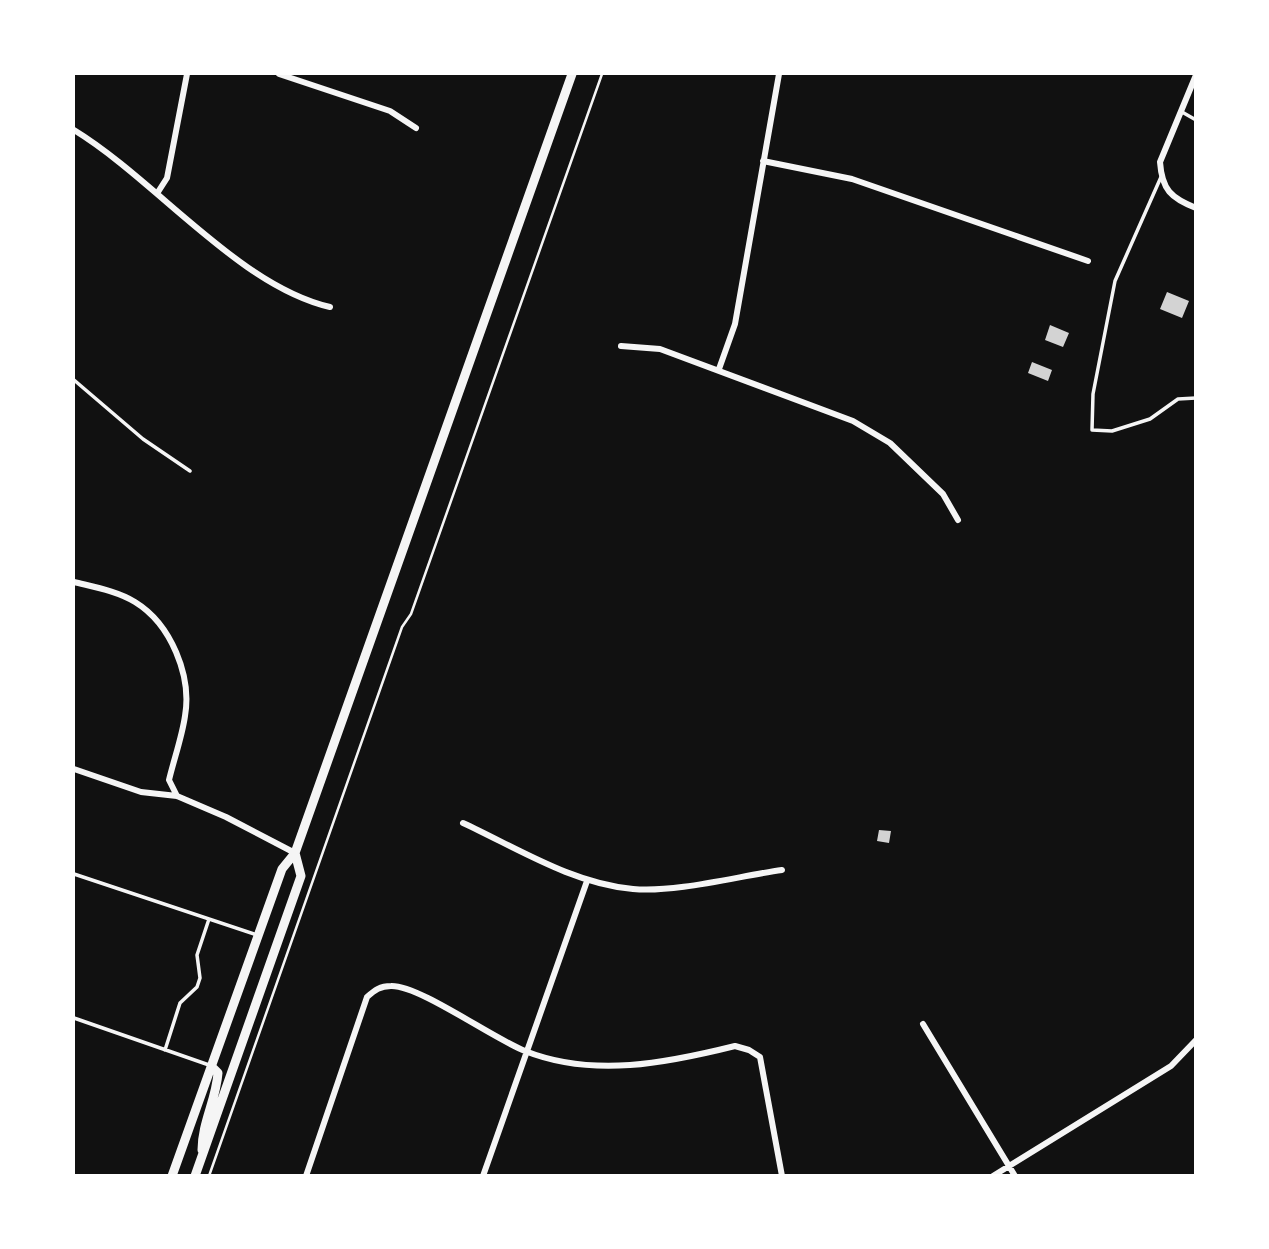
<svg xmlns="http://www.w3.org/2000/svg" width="1269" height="1249" font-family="Lora,serif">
<rect width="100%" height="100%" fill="#111"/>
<!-- building -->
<path fill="#d3d3d3" d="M1167,292L1189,301L1182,318L1160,309Z
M1050,325L1069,333L1063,347L1045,340Z
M1032,362L1052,370L1048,381L1028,373Z
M879,830L891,831L889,843L877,841Z"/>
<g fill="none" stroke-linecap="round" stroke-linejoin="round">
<!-- path -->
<path stroke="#f5f5f5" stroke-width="2.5" d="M209,1176L402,627L411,614L602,74"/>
<!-- service -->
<path stroke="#f5f5f5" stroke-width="3.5" d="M1182,112L1196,120
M1161,177L1115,281L1093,394L1092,430L1112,431L1150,419L1178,399L1196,398
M74,380L143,439L190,471
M74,874L257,935
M74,1018L209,1065
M165,1050L180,1003L197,987L200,978L197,955L209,919"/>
<!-- minor -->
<path stroke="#f5f5f5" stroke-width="6" d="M279,74L390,111L416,128
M1196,75L1160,162C1162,190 1171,198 1196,208
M74,130C156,180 239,286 330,307
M763,161L852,179L1088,261
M158,192L167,178L187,74
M621,346L660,349L853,421L890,443L943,494L958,520
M719,369L735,324L779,74
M74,582C94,587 117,591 135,602C171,624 192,676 185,716C182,737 174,759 169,780L177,796
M74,769L141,792L177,796L226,817L295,853
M463,823C517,848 573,884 633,889C675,893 739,876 782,870
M923,1024L1015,1176
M306,1176L367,997C375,990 380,986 391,986C419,985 492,1038 525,1051C593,1078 667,1063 735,1046L749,1050L760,1057L782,1176
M483,1176L587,881
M993,1176L1171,1066L1196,1040"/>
<!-- secondary -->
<path stroke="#f5f5f5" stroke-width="9" d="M202,1150C202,1123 216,1100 218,1073L211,1066
M172,1176L282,869L295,853L572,74
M195,1176L301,876L295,853"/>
</g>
<!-- border -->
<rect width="1269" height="1249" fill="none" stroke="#ffffff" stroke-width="150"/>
</svg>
